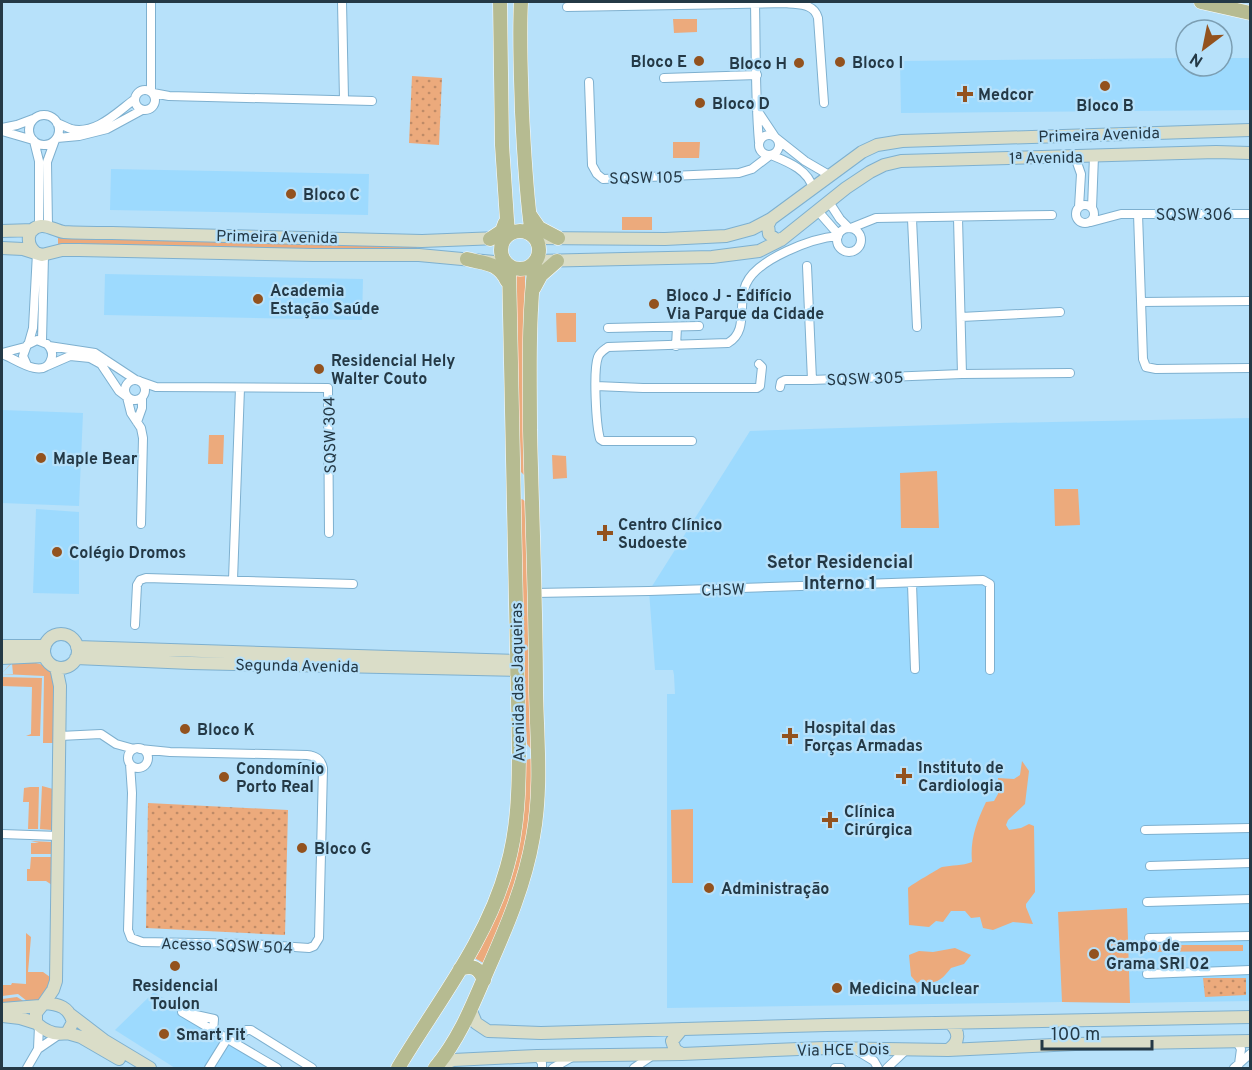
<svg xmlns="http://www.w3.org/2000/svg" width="1252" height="1070" font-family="Overpass,sans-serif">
<defs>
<pattern id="park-dots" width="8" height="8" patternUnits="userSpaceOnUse" patternTransform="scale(1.5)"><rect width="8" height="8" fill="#ecaa7c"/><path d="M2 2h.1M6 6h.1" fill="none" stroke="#bf8b67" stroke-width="1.8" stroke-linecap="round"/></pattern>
</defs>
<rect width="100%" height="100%" fill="#b7e1fa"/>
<!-- built -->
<path fill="#9ddafe" d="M1186,58V66H1222V58H1250V110L901,113L900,61Z
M111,169L369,174L368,215L110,210Z
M105,274L363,279L362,320L104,315Z
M2,410L83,413L79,506L2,503Z
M1250,418V1001L1130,1003L1062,1002L667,1008V694H675L674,675L673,670H655L649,591L750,431L999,423Z
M36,509L79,512V594L33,593Z
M154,992L272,1068H175L115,1030Z"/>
<!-- grass -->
<path fill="#ecaa7c" d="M673,19H697V32L674,33Z
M673,142H700L699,158H673Z
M622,217H652V230H622Z
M58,237L417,247L416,250H387L58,246Z
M514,276H525L528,474L525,476L521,472L520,440L517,422Z
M556,313H576V342H557Z
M209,435H224L223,464H208Z
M552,455L566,456L567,478L553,479Z
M937,471L939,528H901L900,473Z
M1054,489H1078L1080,525L1055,526Z
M522,499L526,502V534L530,551L533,748L531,749L527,744L525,713L519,500Z
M12,662C27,662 45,660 55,675L54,743H43L44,676L2,674H13L12,663L2,673Z
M2,677L42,678L40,736H26L31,734L32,687L2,686Z
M533,758L534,778L525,860L487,965L471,956L493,916L526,760Z
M1022,761L1029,771L1025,804L1008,820L1006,825L1009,830L1021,828L1029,824L1034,826L1035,892L1026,904V907L1033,924L1013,922L993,930L983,928L980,917L971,918L965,911H951L943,922L936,921L929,927L909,925L908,888C911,885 938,869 942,867C952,865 962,866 972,862C970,840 976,823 986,802L994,801L998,794V778L1014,779L1020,775Z
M42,786L53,789L52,830L40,829Z
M30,787H39L38,829H28L29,802H23L24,788Z
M693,809V883H672L671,810Z
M31,841L51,842L52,854H31V843H39Z
M31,857H52V885L46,881H27V897V860V869H30Z
M1127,908L1130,1003L1062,1002L1058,912Z
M26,933L31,937L28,972H43L50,977V989L43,1000L2,1006V999L17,997L25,1002L27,1001L18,994L2,996V983L3,985H11L12,983L26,984Z
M1142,945H1243V951L1142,952Z
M955,948L971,955L964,964L951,968C943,978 939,983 925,983L923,980L917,983L911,976L909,955L919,951L933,952Z"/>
<!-- park -->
<path fill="url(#park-dots)" d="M412,76L442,78L439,145L409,143Z
M148,803L288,810L285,935L146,928Z
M1203,978H1246V995L1205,997Z"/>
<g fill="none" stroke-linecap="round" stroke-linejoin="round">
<!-- street casing -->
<g stroke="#7eb0cf" stroke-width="10">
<path id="street" d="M342,2L344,99
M755,4C756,50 755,96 759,142
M567,7L786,3C799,5 814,3 818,18L824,103
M664,78L757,75
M589,82L592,165L597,174L603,179L739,173L752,169L769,156
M135 100a10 10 0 1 1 20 0a10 10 0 1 1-20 0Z
M151,91V2
M153,93L169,96L372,101
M757,110L775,137
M29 130a15 15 0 1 1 30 0a15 15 0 1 1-30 0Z
M57,123C62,125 66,127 71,129C96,135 117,112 135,99
M2,128L17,125L33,119
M2,131L33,140
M759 145a10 10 0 1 1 20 0a10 10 0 1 1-20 0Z
M57,138L79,136L107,129L142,110
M776,138L805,161L829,175
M34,141L39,161V227
M771,155C788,162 809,170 813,189
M1075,157L1081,174L1079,207
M829,202L840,219L849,228
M1076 214a9 9 0 1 1 18 0a9 9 0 1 1-18 0Z
M1092,208L1094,156
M817,210L838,234
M1138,214H1250
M958,218L962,374
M912,219L917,327
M1091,222L1121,214H1138L1143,359L1146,367L1156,369L1250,368
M48,227L47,162L55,140
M837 240a12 12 0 1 1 24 0a12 12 0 1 1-24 0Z
M851,228L876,218L1052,215
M807,266L812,380L962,374L1070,373
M1141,302L1250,301
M961,317L1060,312
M608,328L699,326
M42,341L44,255
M29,342L33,328L37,253
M49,346L95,353L136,380
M676,346L677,327
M2,353L25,347
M2,354C14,358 41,379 50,362C54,355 52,349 47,344L37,340L27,345L23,356L27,365
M47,366L70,356L90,358L101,364L119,391L127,397L131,413L141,428L143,438L141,524
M125 390a10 10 0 1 1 20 0a10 10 0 1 1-20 0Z
M139,381L156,387L328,388L329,533
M596,386L643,388H757L760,386L762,367L759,364
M780,387L781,382L785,380H812
M137,422L142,408V398
M692,441H603L600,439C596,425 593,370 598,357C600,352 604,350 608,347L728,343C749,331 737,305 746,284C757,259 812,238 838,236
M233,580L240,388
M912,584L915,669
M534,593L649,591L983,580L990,584V670
M135,625L137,585L140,580L146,578L353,584
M60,736L101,734L116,744L134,749
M128 758a10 10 0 1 1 20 0a10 10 0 1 1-20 0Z
M130,764L132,793L128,930L131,938L142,942L250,944L309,948L314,946L319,938L323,768C321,759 316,756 307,755L170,752L140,749
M1145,830L1250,828
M2,834L58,836
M1150,866L1250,863
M1147,902L1250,899
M1149,938L1250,936
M1147,974L1250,970
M213,1032L214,1019L182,1012L277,1068
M235,1042L246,1030H251L312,1068
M1237,1042L1241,1049L1239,1064
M38,1049L60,1034
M856,1050L874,1061L878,1068
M537,1056L542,1063V1068
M27,1068L38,1049L39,1026
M209,1068L227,1039
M553,1068L572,1057
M634,1068L653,1055
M835,1068H841
M887,1068L907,1049
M1234,1068L1250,1054"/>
</g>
<!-- secondary casing -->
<g stroke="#7eb0cf" stroke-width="14">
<path id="secondary" d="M771,219L768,225L769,234L775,239L781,240
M2,231L33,230
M535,238L665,239L726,236L752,229L771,219L862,152L877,145L902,141L1250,130
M2,248L23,249L42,255L62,250H79L313,255H419L505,263
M35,252C26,244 26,228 41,226C48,225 56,231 64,232C80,233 96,233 112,233L422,241L498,238
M536,261L712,257L759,251L781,240L846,188L870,172L884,165L901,161L1216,152L1250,153
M44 651a17 17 0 1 1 34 0a17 17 0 1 1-34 0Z
M2,646H45
M77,647L517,661
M2,658L45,656
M76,658L191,663L517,670
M44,1003L53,990L56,981L60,686L56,667
M44,1003C59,1004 69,1007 73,1022L67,1033C55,1036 45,1031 36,1023V1013Z
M2,1009L40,1006
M471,1011L476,1023L488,1031L541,1033L827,1025L1250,1017
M71,1015L105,1041L150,1068
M3,1016L20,1018L36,1023
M682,1029L672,1041L675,1050L682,1054
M67,1033L81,1037L119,1059
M948,1050C960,1042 960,1032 950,1023
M437,1067L453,1060L537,1056L682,1054L823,1048L948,1050L1075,1044L1250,1041"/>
</g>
<!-- primary casing -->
<g stroke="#fff" stroke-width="15">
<path id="primary" d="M500,2L502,145L508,235
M521,2C519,38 521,75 522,112C524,153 526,194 532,235
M1201,2L1250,13
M530,215L539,228L558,238
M501 250a19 19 0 1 1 38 0a19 19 0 1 1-38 0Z
M490,239L502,231L505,223
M467,259C485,264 498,262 507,281
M534,288L541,275L557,261
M460,969C472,964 479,968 484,980
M398,1068C436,1004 487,941 507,867C518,829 519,789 519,749L509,266
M435,1068C460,1038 473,1004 488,969C507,926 525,884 533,837C542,789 537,740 536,692C536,605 532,517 530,430C530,374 528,318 535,263"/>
</g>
<!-- street -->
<use href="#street" stroke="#fff" stroke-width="8"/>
<!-- secondary -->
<use href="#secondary" stroke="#daddc8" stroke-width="12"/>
<!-- primary -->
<use href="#primary" stroke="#b6bb91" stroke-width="14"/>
</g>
<!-- markers -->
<g fill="#93521e" stroke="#b7e1fa" stroke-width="2">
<circle cx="699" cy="61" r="6"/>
<circle cx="840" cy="62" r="6"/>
<circle cx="799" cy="63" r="6"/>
<circle cx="1105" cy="86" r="6"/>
<path d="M962 85h6v6h6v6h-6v6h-6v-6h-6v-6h6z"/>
<circle cx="700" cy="103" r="6"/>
<circle cx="291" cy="194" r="6"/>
<circle cx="258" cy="299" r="6"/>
<circle cx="654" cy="304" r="6"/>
<circle cx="319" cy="369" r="6"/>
<circle cx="41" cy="458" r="6"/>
<path d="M602 524h6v6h6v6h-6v6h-6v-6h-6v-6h6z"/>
<circle cx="57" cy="552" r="6"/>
<circle cx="185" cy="729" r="6"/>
<path d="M787 727h6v6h6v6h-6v6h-6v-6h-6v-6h6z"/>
<path d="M901 767h6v6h6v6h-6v6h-6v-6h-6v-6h6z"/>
<circle cx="224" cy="777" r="6"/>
<path d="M827 811h6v6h6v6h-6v6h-6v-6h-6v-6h6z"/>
<circle cx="302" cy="848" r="6"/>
<circle cx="709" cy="888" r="6"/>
<circle cx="1094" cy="954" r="6"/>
<circle cx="175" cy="966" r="6"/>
<circle cx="837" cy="988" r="6"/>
<circle cx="164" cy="1034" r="6"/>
</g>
<g text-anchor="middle" stroke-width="4.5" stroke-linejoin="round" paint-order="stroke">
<!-- poi labels -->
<g font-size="16" font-weight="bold" fill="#243946" stroke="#b7e1fa" text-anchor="start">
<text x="687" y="67" text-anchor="end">Bloco E</text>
<text x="852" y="68">Bloco I</text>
<text x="787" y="69" text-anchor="end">Bloco H</text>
<text x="978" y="100">Medcor</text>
<text x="712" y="109">Bloco D</text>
<text x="1105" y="111" text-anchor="middle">Bloco B</text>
<text x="303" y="200">Bloco C</text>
<text x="270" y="296">Academia<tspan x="270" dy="18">Estação Saúde</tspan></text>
<text x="666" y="301">Bloco J - Edifício<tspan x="666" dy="18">Via Parque da Cidade</tspan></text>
<text x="331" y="366">Residencial Hely<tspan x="331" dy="18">Walter Couto</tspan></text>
<text x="53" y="464">Maple Bear</text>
<text x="618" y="530">Centro Clínico<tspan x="618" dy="18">Sudoeste</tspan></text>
<text x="69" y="558">Colégio Dromos</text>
<text x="804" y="733">Hospital das<tspan x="804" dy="18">Forças Armadas</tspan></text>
<text x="197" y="735">Bloco K</text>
<text x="918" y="773">Instituto de<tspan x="918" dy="18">Cardiologia</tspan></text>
<text x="236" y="774">Condomínio<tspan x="236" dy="18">Porto Real</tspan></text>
<text x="844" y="817">Clínica<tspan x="844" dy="18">Cirúrgica</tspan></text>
<text x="314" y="854">Bloco G</text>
<text x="721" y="894">Administração</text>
<text x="1106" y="951">Campo de<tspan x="1106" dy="18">Grama SRI 02</tspan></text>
<text x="175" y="991" text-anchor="middle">Residencial<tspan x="175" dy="18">Toulon</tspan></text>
<text x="849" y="994">Medicina Nuclear</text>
<text x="176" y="1040">Smart Fit</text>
</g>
<!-- street labels -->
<g font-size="16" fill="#243946" stroke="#b7e1fa">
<text transform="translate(1099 134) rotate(-2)" y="6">Primeira Avenida</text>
<text transform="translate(1046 157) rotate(-1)" y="6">1ª Avenida</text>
<text transform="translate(646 177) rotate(-1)" y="6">SQSW 105</text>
<text x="1194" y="220">SQSW 306</text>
<text transform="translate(277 236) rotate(1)" y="6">Primeira Avenida</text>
<text transform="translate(865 378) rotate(-2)" y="6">SQSW 305</text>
<text transform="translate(329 435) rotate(-91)" y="6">SQSW 304</text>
<text transform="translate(723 589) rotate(-2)" y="6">CHSW</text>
<text transform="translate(297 665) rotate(1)" y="6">Segunda Avenida</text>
<text transform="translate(517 682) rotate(-91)" y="6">Avenida das Jaqueiras</text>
<text transform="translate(227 945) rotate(2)" y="6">Acesso SQSW 504</text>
<text transform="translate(843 1049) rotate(-1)" y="6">Via HCE Dois</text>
</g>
<!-- neighbourhood labels -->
<g font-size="18" font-weight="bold" fill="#243946" stroke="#b7e1fa">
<text x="840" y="568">Setor Residencial<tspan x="840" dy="21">Interno 1</tspan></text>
</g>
</g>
<!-- border -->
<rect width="1252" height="1070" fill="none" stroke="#243946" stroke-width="6"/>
<!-- north arrow -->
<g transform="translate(1204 48) rotate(212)"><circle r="28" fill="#b7e1fa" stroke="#7c9eb2" stroke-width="1.5"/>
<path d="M0-4.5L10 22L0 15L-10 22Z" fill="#93521e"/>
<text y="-9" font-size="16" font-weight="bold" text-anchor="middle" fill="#243946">N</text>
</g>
<!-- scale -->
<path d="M1042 1040v9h110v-9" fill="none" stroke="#243946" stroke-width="3"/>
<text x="1051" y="1040" font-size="18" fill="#243946" stroke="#b7e1fa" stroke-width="4.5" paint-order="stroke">100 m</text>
</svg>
